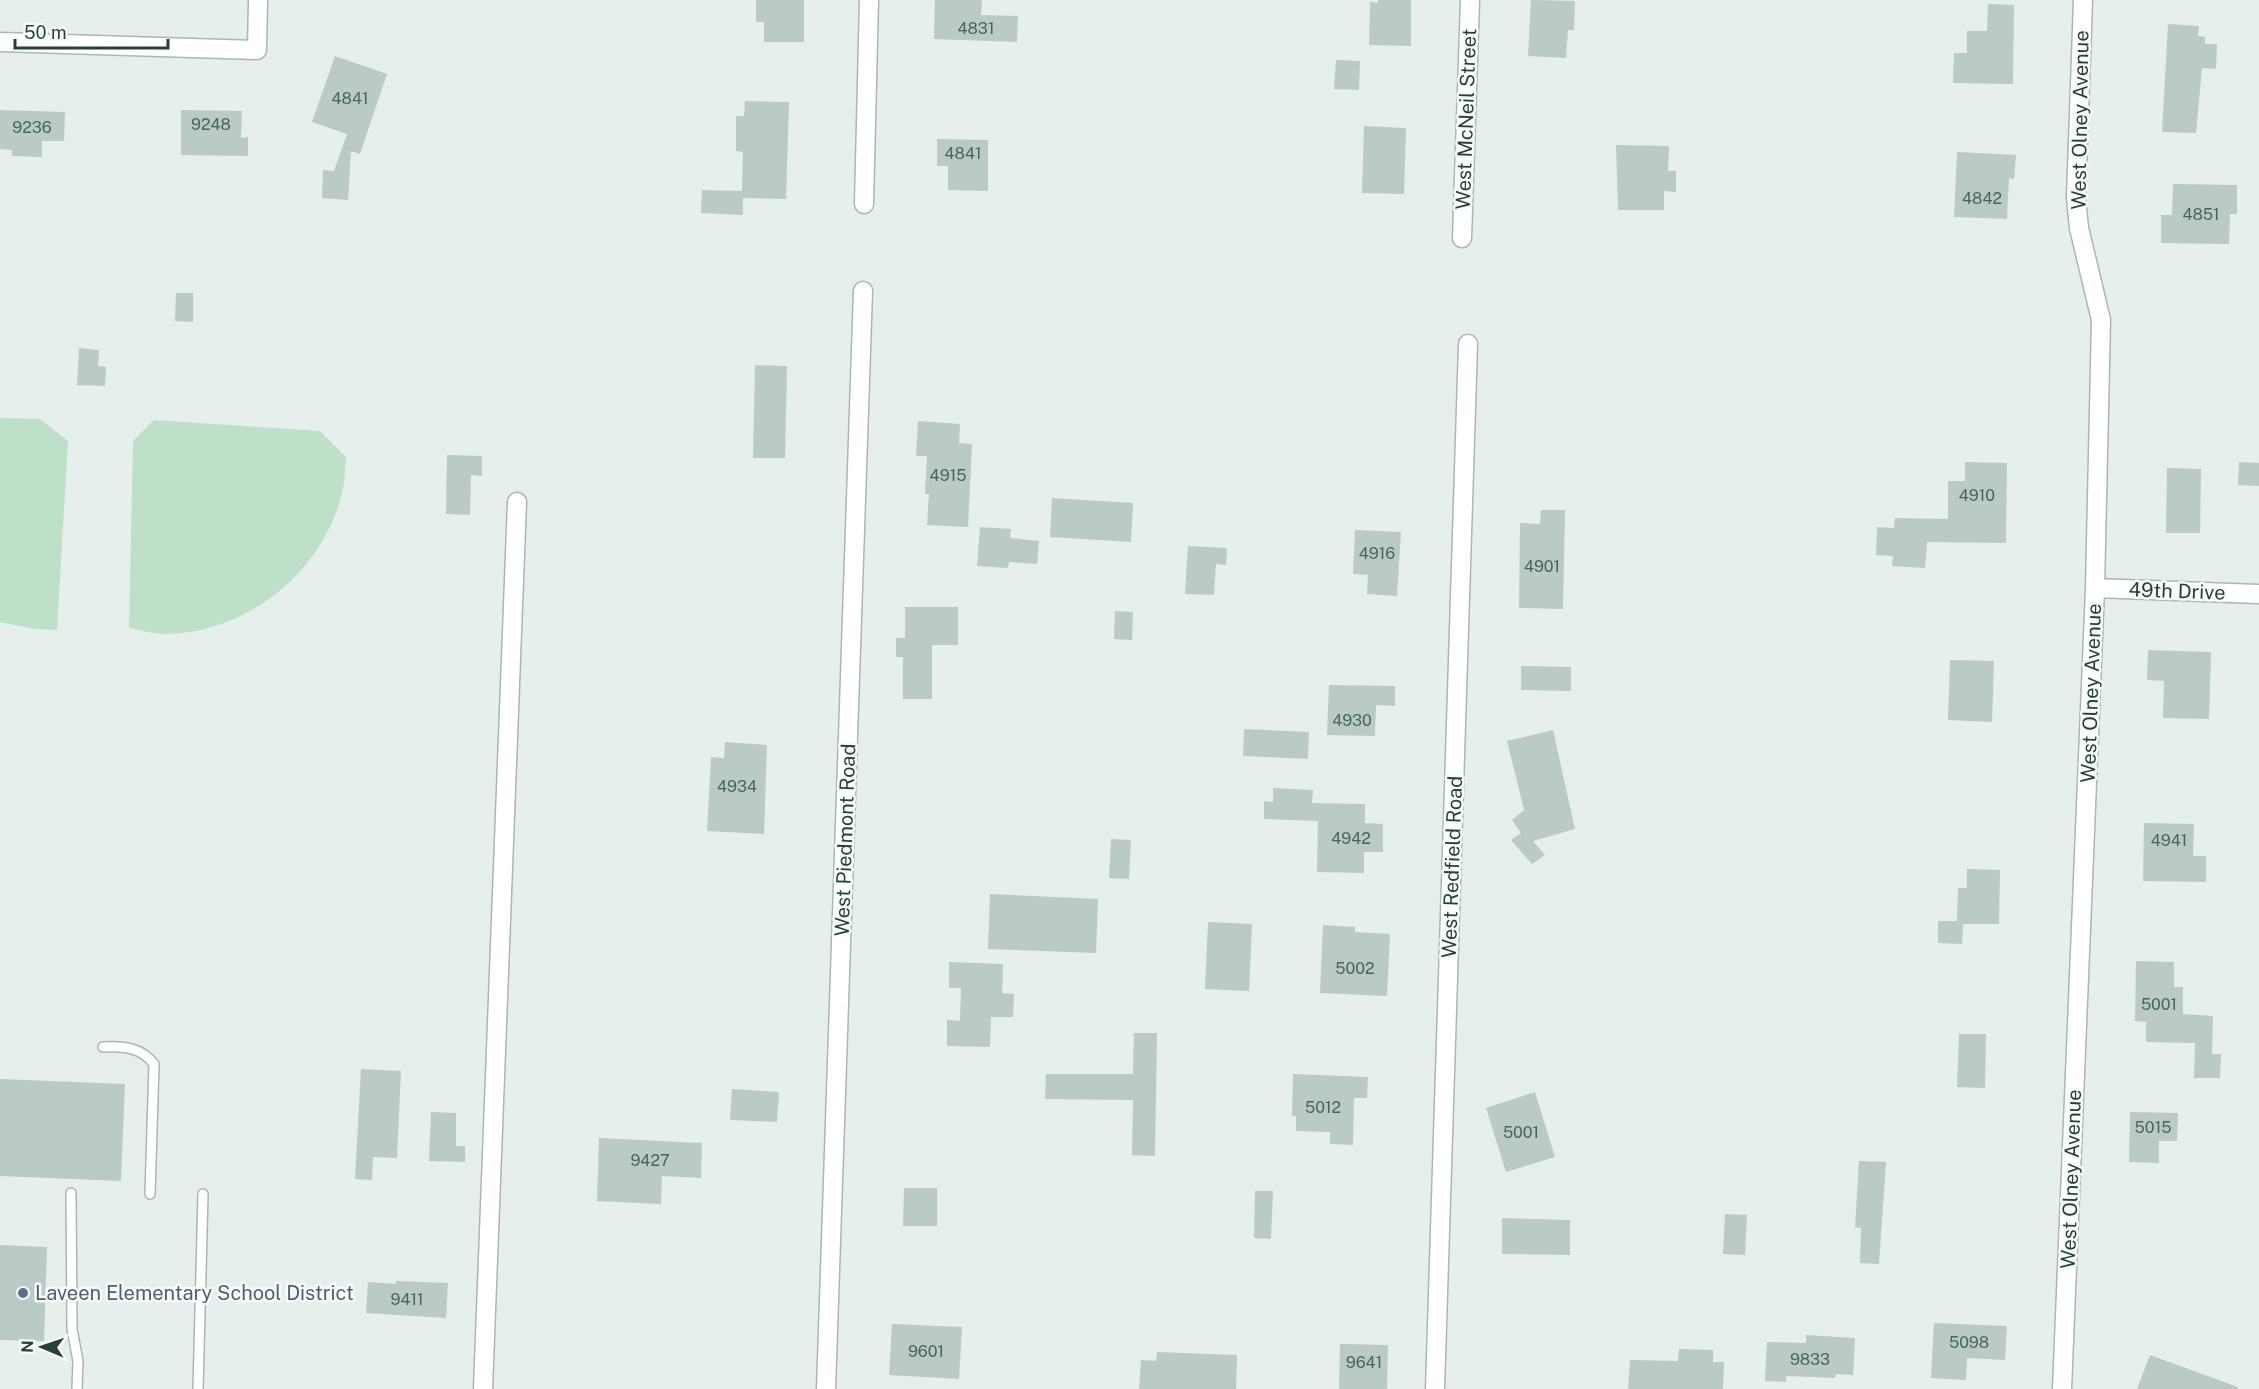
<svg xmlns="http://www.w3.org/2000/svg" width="2259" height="1389" font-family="'Public Sans',sans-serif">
<rect width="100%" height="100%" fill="#e6efeb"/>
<!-- green -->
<path fill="#bfe0c8" d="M0,418L40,419L68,441L57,630L35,629L0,622Z
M154,420L320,431L346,457C345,469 345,482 342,493C323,572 246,634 165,634C153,634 140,630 129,628L133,441Z"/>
<!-- building -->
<path fill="#bbcac4" d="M756,0H804V42H764V22H756Z
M935,0H982L981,15L1018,16L1017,42L934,39Z
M1378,0H1411V46L1369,45L1370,2L1378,3Z
M1531,0L1575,1L1574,30H1568L1566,58L1528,56Z
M1988,4L2014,5L2013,84L1953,83L1954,53H1967V31H1987Z
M2168,24L2199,26L2198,36L2205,37V44H2217L2216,69L2202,68L2196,133L2162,132Z
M335,56L387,74L360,154L351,151L348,200L322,198L323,170L334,171L347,134L312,122Z
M1336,60L1360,61L1359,90L1334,89Z
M745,101L789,102L786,199L743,198V215L701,213L702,190L742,191L743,152L736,151V116H744Z
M0,110L65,112L64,141H42V157L12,156V150L0,149Z
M181,110L242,111L241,138L248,137V156L181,155Z
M1364,126L1406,128L1404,194L1362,193Z
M937,139L988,140V191L948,190V166H937Z
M1616,145L1669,146L1668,171H1676V192L1664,191V210H1618Z
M1957,152L2016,155L2014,179L2009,178L2007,219L1954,217Z
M2173,184L2237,185V214H2230L2229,244L2161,243V215H2172Z
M176,293H193V322L175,321Z
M79,348L99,350L98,366L106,367L105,386L77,385Z
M755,365L787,366L785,458H753Z
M918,421L960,424L959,443L972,444L968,527L927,525L929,494H925L927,456H916Z
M447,455L482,456V476L471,475L470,515L446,514Z
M1965,462L2007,463L2006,543L1927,542L1925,568L1892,566L1893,556L1876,555L1877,527L1894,528L1895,518L1948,519V481H1965Z
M2239,462L2259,463V486L2238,485Z
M2167,468L2201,469L2200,533H2166Z
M1052,498L1133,503L1131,542L1050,537Z
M1541,510H1565L1563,609L1519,608L1520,523L1540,524Z
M980,527L1011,529L1010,538L1039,541L1037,564L1009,562L1008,568L977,566Z
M1355,530L1401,532L1397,596L1367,594L1368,575L1353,574Z
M1188,546L1227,548L1226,565L1216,564L1214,595L1185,594Z
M905,607H958V645H932V699H903V657H896V638H905Z
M1115,611L1133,612L1132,640L1114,639Z
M2148,650L2211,652L2209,719L2163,718L2164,681L2147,680Z
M1950,660L1994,661L1992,722L1948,720Z
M1521,666L1571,667V691L1521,690Z
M1329,685L1395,686V706L1376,705L1375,736L1327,735Z
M1244,729L1309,732L1308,759L1243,756Z
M1553,730L1575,829L1533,841L1545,855L1532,864L1511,840L1521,833L1512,820L1524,810L1507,741Z
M725,742L767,745L764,834L707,831L711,757L724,758Z
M1273,788L1313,790L1312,803L1365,804V823L1383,824V852H1364V873L1317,872L1318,821L1264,819V801L1273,802Z
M2144,823L2194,824L2193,856H2206V882L2143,881Z
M1111,839L1131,840L1129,879L1109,878Z
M1967,869L2000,870L1999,924H1963L1962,944L1938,943V921H1957L1958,888H1967Z
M990,894L1098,899L1096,953L988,949Z
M1208,922L1252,924L1249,991L1205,989Z
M1323,925L1355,927V932L1390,934L1387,996L1320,993Z
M2136,961L2174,962V987H2183V1014L2213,1016L2212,1054H2221L2220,1078H2194L2195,1043L2146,1042V1022L2135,1021Z
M949,962L1003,964L1002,993L1014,994L1013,1017H991L990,1047L947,1046V1020L960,1021L961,988H949Z
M1134,1033H1157L1155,1156L1132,1155L1133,1100L1045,1099L1046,1074H1133Z
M1959,1034H1986L1985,1088L1957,1087Z
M361,1069L401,1071L397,1158L373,1157L372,1180L355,1179Z
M1293,1074L1368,1077L1367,1098H1354L1353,1145L1330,1144V1132L1296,1131V1116H1292Z
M0,1079L125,1084L121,1181L0,1176Z
M732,1089L779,1092L777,1122L730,1120Z
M1535,1092L1555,1157L1506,1172L1486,1108Z
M431,1112L456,1113V1146H465V1162L429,1161Z
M2130,1112L2178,1113L2177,1141H2159V1163L2129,1162Z
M599,1138L702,1143L701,1178L662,1176L661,1204L597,1201Z
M1859,1161L1886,1162L1879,1264L1860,1263L1861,1228L1855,1227Z
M904,1188H937V1226H903Z
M1255,1191H1273L1271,1239L1254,1238Z
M1725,1214L1747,1215L1745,1255L1723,1254Z
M1502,1218L1570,1220V1255L1502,1254Z
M0,1245L47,1247L44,1341L0,1340Z
M396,1281L448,1283L446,1318L366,1313L368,1282L396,1284Z
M1934,1323L2007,1326L2005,1360L1967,1358L1966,1380L1931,1378Z
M892,1324L962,1327L959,1379L889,1375Z
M1806,1335L1855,1338L1853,1375L1836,1374L1835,1378L1786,1376V1382L1765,1381L1767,1342L1806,1343Z
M1340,1344L1388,1345L1387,1389H1339Z
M1679,1349L1713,1350V1362H1724L1723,1389H1628L1630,1360L1678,1361Z
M1157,1352L1237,1355L1236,1389H1139L1141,1360L1156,1361Z
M2150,1355L2238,1387L2237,1389H2137Z"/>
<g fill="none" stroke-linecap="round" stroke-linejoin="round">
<!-- service casing -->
<g stroke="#a8b8b2" stroke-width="12">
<path id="service" d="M103,1047C123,1046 141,1047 154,1064L150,1194
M71,1193L72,1329L78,1361L77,1389
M198,1389L203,1194"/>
</g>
<!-- minor casing -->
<g stroke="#a8b8b2" stroke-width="21">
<path id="minor" d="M0,42L257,50L258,0
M864,204L869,0
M1462,238L1470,0
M2095,588L2259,594
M483,1389L517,502
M826,1389L863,291
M1435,1389L1468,344
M2062,1389L2095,588L2101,320L2079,228L2076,198L2083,0"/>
</g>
<!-- service -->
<use href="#service" stroke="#fff" stroke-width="9"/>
<!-- minor -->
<use href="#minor" stroke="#fff" stroke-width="18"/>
</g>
<!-- markers -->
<circle fill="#5c6f8a" stroke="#f7fbf9" stroke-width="2" cx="23" cy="1293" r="6"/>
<g text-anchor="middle" stroke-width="5" stroke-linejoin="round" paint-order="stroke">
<!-- number labels -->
<g font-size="16" fill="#4a645c">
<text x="976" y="34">4831</text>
<text x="350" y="104">4841</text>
<text x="211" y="130">9248</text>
<text x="32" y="133">9236</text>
<text x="963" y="159">4841</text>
<text x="1982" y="204">4842</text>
<text x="2201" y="220">4851</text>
<text x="948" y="481">4915</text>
<text x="1977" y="501">4910</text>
<text x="1377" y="559">4916</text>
<text x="1542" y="572">4901</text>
<text x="1352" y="726">4930</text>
<text x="737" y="792">4934</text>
<text x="1351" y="844">4942</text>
<text x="2169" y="846">4941</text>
<text x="1355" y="974">5002</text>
<text x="2159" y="1010">5001</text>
<text x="1323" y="1113">5012</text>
<text x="2153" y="1133">5015</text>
<text x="1521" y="1138">5001</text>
<text x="650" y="1166">9427</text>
<text x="407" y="1305">9411</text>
<text x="1969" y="1348">5098</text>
<text x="926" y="1357">9601</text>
<text x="1810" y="1365">9833</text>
<text x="1364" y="1368">9641</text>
</g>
<!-- street labels -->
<g font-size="20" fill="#24423a" stroke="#f7fbf9">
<text transform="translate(1466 119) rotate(-88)" y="7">West McNeil Street</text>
<text transform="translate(2080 120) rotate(-89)" y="7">West Olney Avenue</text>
<text transform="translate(2177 591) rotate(2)" y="7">49th Drive</text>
<text transform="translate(2091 693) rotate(-88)" y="7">West Olney Avenue</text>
<text transform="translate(845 840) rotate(-88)" y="7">West Piedmont Road</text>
<text transform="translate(1452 867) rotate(-88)" y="7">West Redfield Road</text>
<text transform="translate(2071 1179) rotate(-88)" y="7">West Olney Avenue</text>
</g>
<!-- service labels -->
<g font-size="20" fill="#4e5e75" stroke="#f7fbf9" text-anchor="start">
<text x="35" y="1300">Laveen Elementary School District</text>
</g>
</g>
<!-- north arrow -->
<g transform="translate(42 1347) rotate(272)" stroke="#f7fbf9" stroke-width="4.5" paint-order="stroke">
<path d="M0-4.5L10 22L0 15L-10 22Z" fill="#24423a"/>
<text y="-9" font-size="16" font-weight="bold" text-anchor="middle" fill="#24423a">N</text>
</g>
<!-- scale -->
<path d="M15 39v9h153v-9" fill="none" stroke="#24423a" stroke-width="3"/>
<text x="24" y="39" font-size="18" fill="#24423a" stroke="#f7fbf9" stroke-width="4.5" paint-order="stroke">50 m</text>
</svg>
